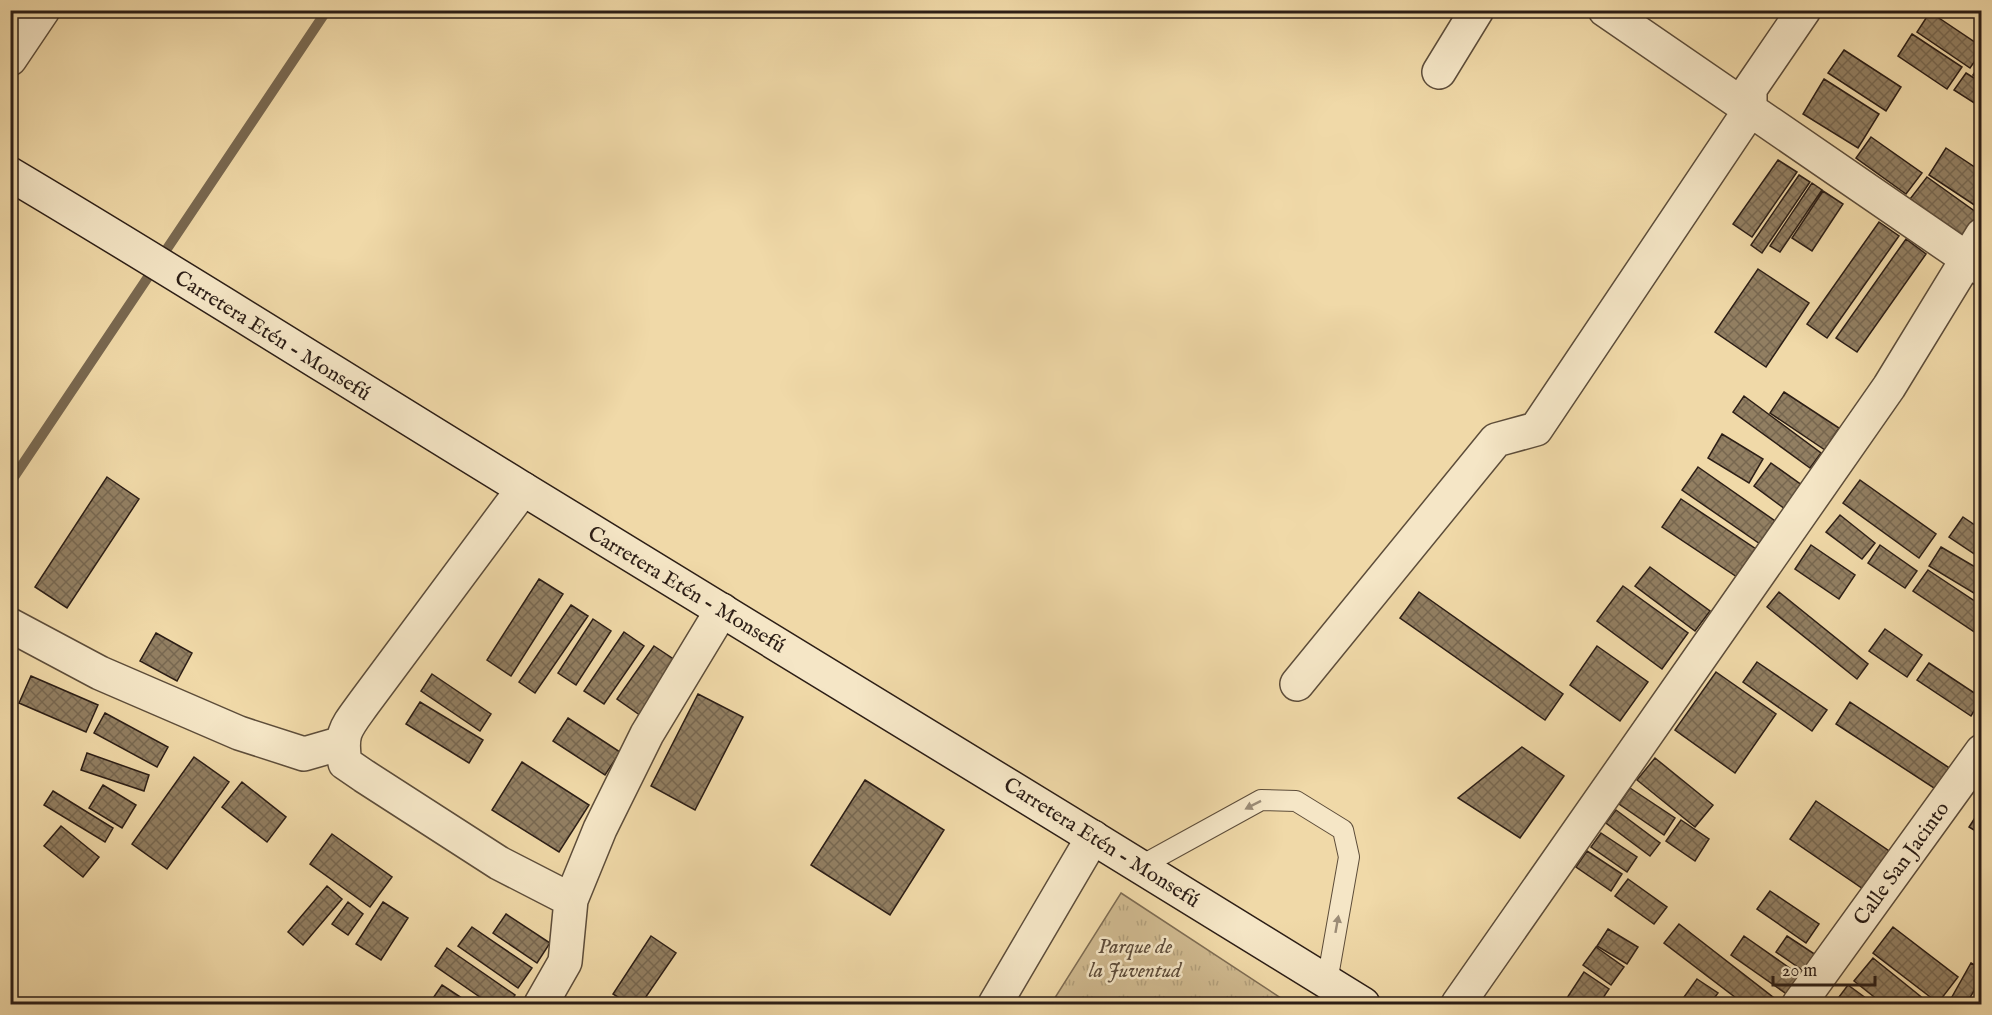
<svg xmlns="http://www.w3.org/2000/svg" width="1992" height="1015" font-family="'IM FELL English',serif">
<defs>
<pattern id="park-tufts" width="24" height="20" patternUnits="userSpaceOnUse" patternTransform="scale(1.5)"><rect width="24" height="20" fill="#cfb98f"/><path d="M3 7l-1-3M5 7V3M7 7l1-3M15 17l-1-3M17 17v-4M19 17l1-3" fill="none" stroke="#b29f7b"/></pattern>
<pattern id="building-cross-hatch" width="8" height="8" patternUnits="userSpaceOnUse" patternTransform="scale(1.5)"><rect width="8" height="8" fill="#927f62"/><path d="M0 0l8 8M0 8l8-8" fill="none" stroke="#776750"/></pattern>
</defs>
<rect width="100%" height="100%" fill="#f0d9a8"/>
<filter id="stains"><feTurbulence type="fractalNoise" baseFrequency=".00333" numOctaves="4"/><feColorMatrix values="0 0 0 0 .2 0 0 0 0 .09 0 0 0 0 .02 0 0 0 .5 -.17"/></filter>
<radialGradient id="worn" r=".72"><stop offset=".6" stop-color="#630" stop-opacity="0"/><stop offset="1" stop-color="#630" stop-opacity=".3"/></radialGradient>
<!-- park -->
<path fill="url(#park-tufts)" stroke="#7e6c52" stroke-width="1.5" d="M1121,893L1290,1004H1051Z"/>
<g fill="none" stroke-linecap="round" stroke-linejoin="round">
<!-- stream -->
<path stroke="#796850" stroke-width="10" d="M10,483L327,10"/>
</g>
<!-- building -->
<path fill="url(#building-cross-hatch)" stroke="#2c1e16" stroke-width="1.5" d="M1930,12L1982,47V51L1970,68L1917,32Z
M1912,34L1962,67L1947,89L1898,56Z
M1844,50L1901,87L1886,111L1828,73Z
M1982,60V80L1973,75Z
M1966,73L1982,83V108L1954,90Z
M1824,79L1879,114L1858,148L1803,114Z
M1871,137L1922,173L1906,194L1856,158Z
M1946,148L1982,172V210L1929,175Z
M1778,160L1797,172L1752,237L1733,224Z
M1799,175L1810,182L1762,253L1751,245Z
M1927,177L1980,215L1964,238L1910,199Z
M1812,183L1822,190L1780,252L1770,246Z
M1823,191L1843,204L1812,251L1792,238Z
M1879,222L1899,236L1827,338L1807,324Z
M1906,239L1926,254L1857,352L1836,338Z
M1758,269L1809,303L1766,367L1715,332Z
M1784,392L1839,428L1825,450L1770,413Z
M1744,396L1821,453L1810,468L1733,412Z
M1722,434L1763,459L1749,483L1708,458Z
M1771,463L1806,488L1789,512L1754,486Z
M1698,467L1778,523L1763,546L1682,490Z
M107,477L139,499L67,608L35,587Z
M1860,480L1936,534L1919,558L1843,503Z
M1681,499L1756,549L1737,577L1662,527Z
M1840,515L1875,543L1862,559L1826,532Z
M1963,517L1982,530V559L1949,537Z
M1811,545L1855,575L1839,599L1795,569Z
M1880,545L1917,571L1905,588L1868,563Z
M1941,547L1982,571V598L1929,566Z
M1650,567L1710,611L1695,631L1635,586Z
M1928,570L1982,606V637L1913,591Z
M539,579L563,594L511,676L487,660Z
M1623,586L1688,633L1662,669L1597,621Z
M1419,592L1563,694L1545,720L1400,618Z
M1779,592L1868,664L1857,679L1767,607Z
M571,605L588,616L535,693L519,682Z
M593,619L611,631L576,685L558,673Z
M1885,629L1922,655L1907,677L1869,651Z
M624,632L644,646L604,704L584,691Z
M156,633L192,653L177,681L140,661Z
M654,646L681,664L644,718L617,699Z
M1597,646L1648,682L1620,721L1570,685Z
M1757,662L1827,710L1812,731L1743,682Z
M1929,663L1982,698L1971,716L1917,680Z
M1716,672L1776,714L1735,773L1675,730Z
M432,674L491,714L480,731L421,691Z
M31,676L98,705L86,732L19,703Z
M698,694L743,717L695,810L651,786Z
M420,702L483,740L469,763L406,724Z
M1850,702L1951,769L1937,790L1836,724Z
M105,713L168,747L157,767L94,733Z
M568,718L620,752L605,775L553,741Z
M1522,747L1564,776L1520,838L1458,798Z
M87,753L149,775L144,791L81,770Z
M194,757L229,782L167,869L132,844Z
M1655,758L1713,805L1695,827L1637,780Z
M522,762L589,805L559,852L492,810Z
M865,780L944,830L890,915L811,865Z
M242,782L286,817L267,842L222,807Z
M103,785L136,805L122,828L89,808Z
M1630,788L1675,818L1664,835L1619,804Z
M53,791L113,828L105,842L44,805Z
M1816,801L1895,855L1869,893L1790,839Z
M1982,807V835L1969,827Z
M1616,810L1660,843L1650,856L1606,823Z
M1681,820L1709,839L1695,861L1666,841Z
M61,826L99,857L83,877L44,846Z
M1601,833L1637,857L1627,872L1591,847Z
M332,834L392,877L370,907L310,864Z
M1587,851L1622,874L1611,891L1576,867Z
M1628,879L1667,907L1654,924L1615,896Z
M327,886L342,899L303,945L288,932Z
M1770,891L1819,924L1806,943L1757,909Z
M348,902L363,914L348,935L332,924Z
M383,902L408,918L381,960L356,944Z
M506,914L550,943L537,963L493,933Z
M1679,924L1782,1004H1744L1664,943Z
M472,927L532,968L518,988L458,946Z
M1893,927L1958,977L1938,1003L1873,953Z
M1608,929L1638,947L1627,964L1597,946Z
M651,936L676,953L641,1004H629L613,994Z
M1744,936L1801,976L1788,995L1731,955Z
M1787,936L1816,955L1805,972L1776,952Z
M1596,947L1624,967L1611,985L1583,965Z
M447,948L515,995L509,1004H490L435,966Z
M1873,958L1930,1004H1883L1854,981Z
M1971,963L1982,969V978L1966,1004H1948Z
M1584,972L1609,989L1599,1004H1563Z
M1697,979L1718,993L1710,1004H1679Z
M442,985L471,1004H429Z
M1848,985L1874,1004H1841L1836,1001Z"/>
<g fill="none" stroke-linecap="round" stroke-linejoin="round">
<!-- service casing -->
<g stroke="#5d4d3a" stroke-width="22">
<path id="service" d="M1141,866L1261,800L1296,801L1343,830L1349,857L1327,982"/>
</g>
<!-- minor casing -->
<g stroke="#5d4d3a" stroke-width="36">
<path id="minor" d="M1605,10L1982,269
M10,59L43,10
M1439,72L1477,10
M523,489L364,703C346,728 340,732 345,763L364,776L499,863L571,900
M10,625L100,673L239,733L304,754L342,743
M1297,684L1496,440L1536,429L1750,110V89L1804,10
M541,1004L565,962L571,900L600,829L647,734L722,610
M995,1004L1093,837
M1458,1004L1889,387L1982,235
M1799,1004L1982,751"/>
</g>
<!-- secondary casing -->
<g stroke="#2c1e16" stroke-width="36">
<path id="secondary" d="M10,174C182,276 350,383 520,487C801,660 1083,830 1363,1004"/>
</g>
<!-- service -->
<use href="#service" stroke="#f5e6c6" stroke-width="20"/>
<!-- minor -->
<use href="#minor" stroke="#f5e6c6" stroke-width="33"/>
<!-- secondary -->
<use href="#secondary" stroke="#f5e6c6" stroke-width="33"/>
</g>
<!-- one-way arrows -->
<defs><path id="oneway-solid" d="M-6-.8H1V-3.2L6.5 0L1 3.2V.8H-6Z" transform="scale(1.5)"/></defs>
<g fill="#9b8c77">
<use href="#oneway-solid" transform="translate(1253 805) rotate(153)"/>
<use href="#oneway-solid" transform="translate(1337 924) rotate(-80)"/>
</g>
<g text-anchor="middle" stroke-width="5" stroke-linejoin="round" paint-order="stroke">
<!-- street labels -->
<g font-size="21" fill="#2c1e16" stroke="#f5e6c6">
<text transform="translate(273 335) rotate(32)" y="7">Carretera Etén - Monsefú</text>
<text transform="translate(687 589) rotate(31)" y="7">Carretera Etén - Monsefú</text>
<text transform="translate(1102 842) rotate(32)" y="7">Carretera Etén - Monsefú</text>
<text transform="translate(1901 863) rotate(-54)" y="7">Calle San Jacinto</text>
</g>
<!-- park labels -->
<g font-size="21" font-style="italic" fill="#5d4c3a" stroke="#f5e6c6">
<text x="1135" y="953">Parque de<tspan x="1135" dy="24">la Juventud</tspan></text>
</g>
</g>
<!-- margin -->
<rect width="1992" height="1015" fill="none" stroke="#f0d9a8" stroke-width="36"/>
<rect x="12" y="12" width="1968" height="991" fill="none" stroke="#2c1e16" stroke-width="3"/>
<rect x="18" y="18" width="1956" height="979" fill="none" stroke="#2c1e16" stroke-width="1.5"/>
<!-- scale -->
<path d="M1773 976v9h102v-9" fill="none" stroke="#2c1e16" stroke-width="3"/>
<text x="1782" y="976" font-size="18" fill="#2c1e16" stroke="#f5e6c6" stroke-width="4.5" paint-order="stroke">20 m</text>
<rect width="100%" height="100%" filter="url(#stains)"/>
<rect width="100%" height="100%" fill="url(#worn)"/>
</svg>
